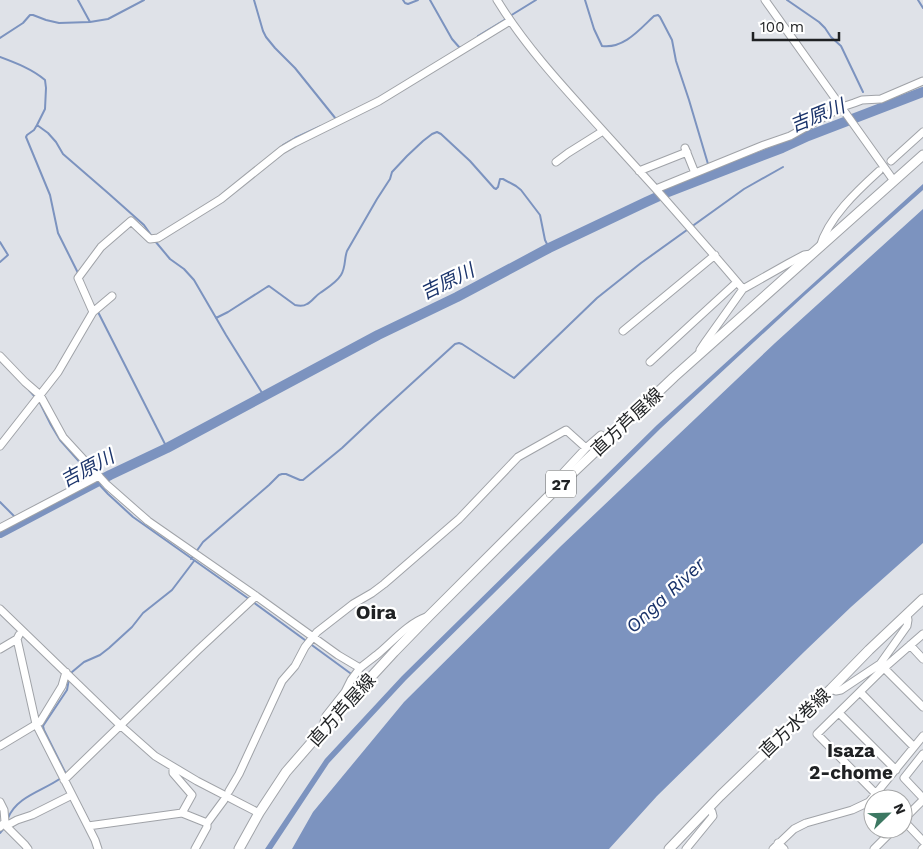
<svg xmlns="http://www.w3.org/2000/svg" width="923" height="849" font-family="'Work Sans','Noto Sans JP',sans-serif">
<rect width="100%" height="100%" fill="#dfe2e8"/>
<!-- water -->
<path fill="#7c93bf" d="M923,184V190L805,295L661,428L406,680L329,763L272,849H265L325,759L402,676L657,425Z
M923,209V543L851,607L805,651L657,796L609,849H292L313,812L404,702L561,546L775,343Z"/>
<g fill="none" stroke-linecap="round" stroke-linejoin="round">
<!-- stream -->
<path stroke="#7c93bf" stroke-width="2" d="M78,0L90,22
M254,0L263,31L266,37L275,48L295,68L336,119L335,120
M403,0L405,3L408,4L418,0
M430,0L452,39L459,47H462
M585,0L594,29L602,46C624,49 640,29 654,16L658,15L660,17L672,40L676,61L689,100L708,164
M787,0L819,22L825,28L831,37L841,46L863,92
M918,0L923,8
M510,16L536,0
M478,36L506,19
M0,38L23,23L30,15H33L46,20L59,23L90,22L108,19L144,0
M0,57C16,63 32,69 45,80L46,88L45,109L37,125L48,133L56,142L63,154L108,193L144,225L151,235
M871,108L873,111
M37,125L34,130L27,135L26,137L50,195L58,233L79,275
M283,145L295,138L321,126
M155,241L170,259L184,269L194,280L226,335L264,396
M0,242L8,255L0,262
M98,312L167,448
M216,318L228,312L267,287L269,286L295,305C299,306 304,306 307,304C312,302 315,296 320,293C327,288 336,283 341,275C346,267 344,259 347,251L377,199L390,179L392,172L407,156L423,141L432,134L437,132L441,134L470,161L494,188L496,189L498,187L500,179H503L516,186L521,190L540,215L545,240L549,248
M29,390L36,398
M39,401L51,425L60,440L92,476
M95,480L108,494L133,517L249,599
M0,502L16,518
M191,559L203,542L269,485L279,475L282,474H286L300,480H303L342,448L376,416L455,344L459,343L462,344L514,378L597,298L641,263L744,189L783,167
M253,602L350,673
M71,674L72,672L84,662L100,655L109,648L132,627L143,613L172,590L194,561
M66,774L44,730L43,726L67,690L69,679
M8,818C17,796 43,791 61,778
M0,833L5,827"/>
<!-- river -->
<path stroke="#7c93bf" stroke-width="10" d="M0,533L110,475L167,448L378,335L457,297L549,248L646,202L668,192L782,148L808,136L923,92"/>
<!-- minor casing -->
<g stroke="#a0a3a8" stroke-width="9">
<path id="minor" d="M497,0C527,49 567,91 605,133C652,184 698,236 743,289L789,263L804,255L811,254
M765,0L894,181
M685,148L695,173
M891,161L923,132
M556,162L568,153L603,131
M639,171L687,152
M656,189L764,145L790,136L842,107L854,103L862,100L881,99L923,81
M820,247C828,218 857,191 879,171
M93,312L78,278L101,247L131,221L150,239L158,238L221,199L282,150L294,143L379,101L510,21
M623,331L715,255
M700,353V350L706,341L743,289
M0,356L25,382L40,395L63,437L107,485L148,521L256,596L338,655L360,668C366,663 373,658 379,653C393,641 409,623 426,617
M650,362L737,282
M0,446L58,372L93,312L112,296
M562,483L560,476L586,448L601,435
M0,528L99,476
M0,609L120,725L155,756L197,781L259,813
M17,639L36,724L95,840L98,849
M910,645L923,659
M0,649L17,639L19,635
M882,666L923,707
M831,689L836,691L841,690L880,664L907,626L908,620L907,614
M860,692L914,747
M839,713L896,770
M325,727L324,722L326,716L345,692L351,680L360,668
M0,746L40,722L62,686L66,672
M923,754L904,778L923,798
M173,767V773L192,795L182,813
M64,780L198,650L256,596
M229,791L239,774L282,681L295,666L305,647L317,632L353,604L372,593L384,584L459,519L518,457L566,430L586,448
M881,799L817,734L884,668L923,634
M0,802L4,810L5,822
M903,820L923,841
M903,820L923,800
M6,826L17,820L32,815L72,795
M88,826L182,813L207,823
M0,827L5,822L6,826L25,845L28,849
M778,843L784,849
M195,849L207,827V823L224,800
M686,849L713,816L712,812L709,808
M773,849L794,829L806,823L852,810L869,802L923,736
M874,849L894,829
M922,849L923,848"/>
</g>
<!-- major casing -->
<g stroke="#a0a3a8" stroke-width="11">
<path id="major" d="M239,849L259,813L286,772L325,727L394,652L429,616L562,483L674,377L923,155
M669,849L720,796L831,689L869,650L923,599"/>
</g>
<!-- minor -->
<use href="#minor" stroke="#fff" stroke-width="7"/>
<!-- major -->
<use href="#major" stroke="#fff" stroke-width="9"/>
</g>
<g text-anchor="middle" stroke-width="4.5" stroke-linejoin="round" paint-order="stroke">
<!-- shield labels -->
<rect fill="#fff" stroke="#626465" stroke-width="1" x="546" y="470.5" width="30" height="27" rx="4"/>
<g font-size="16" font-weight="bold" fill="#1f2123">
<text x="561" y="490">27</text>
</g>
<!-- street labels -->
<g font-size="18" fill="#1f2123" stroke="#fff">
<text transform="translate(627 422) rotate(-43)" y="6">直方芦屋線</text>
<text transform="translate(342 710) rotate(-48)" y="6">直方芦屋線</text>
<text transform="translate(795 723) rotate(-44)" y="6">直方水巻線</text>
</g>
<!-- water labels -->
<g font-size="19" font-style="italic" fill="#1b346b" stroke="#fff">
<text transform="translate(817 115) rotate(-22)" y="7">吉原川</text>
<text transform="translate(447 281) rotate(-26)" y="7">吉原川</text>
<text transform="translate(87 468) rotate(-28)" y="7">吉原川</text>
<text transform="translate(665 595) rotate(-43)" y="7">Onga River</text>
</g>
<!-- neighbourhood labels -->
<g font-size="19" font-weight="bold" fill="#1f2123" stroke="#fff">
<text x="851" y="757">Isaza<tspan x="851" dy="22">2-chome</tspan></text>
</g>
<!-- quarter labels -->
<g font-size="20" font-weight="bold" fill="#1f2123" stroke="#fff">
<text x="376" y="619">Oira</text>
</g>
</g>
<!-- north arrow -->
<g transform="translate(888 814) rotate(67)"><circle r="24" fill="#ffffff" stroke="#a5a6a7"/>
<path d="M0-4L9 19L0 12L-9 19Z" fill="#3c7862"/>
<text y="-8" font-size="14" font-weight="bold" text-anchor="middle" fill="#1f2123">N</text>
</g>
<!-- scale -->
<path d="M753 32v8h86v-8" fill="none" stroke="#1f2123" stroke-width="2.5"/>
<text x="760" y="32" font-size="15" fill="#1f2123" stroke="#ffffff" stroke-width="4" paint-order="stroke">100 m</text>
</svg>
